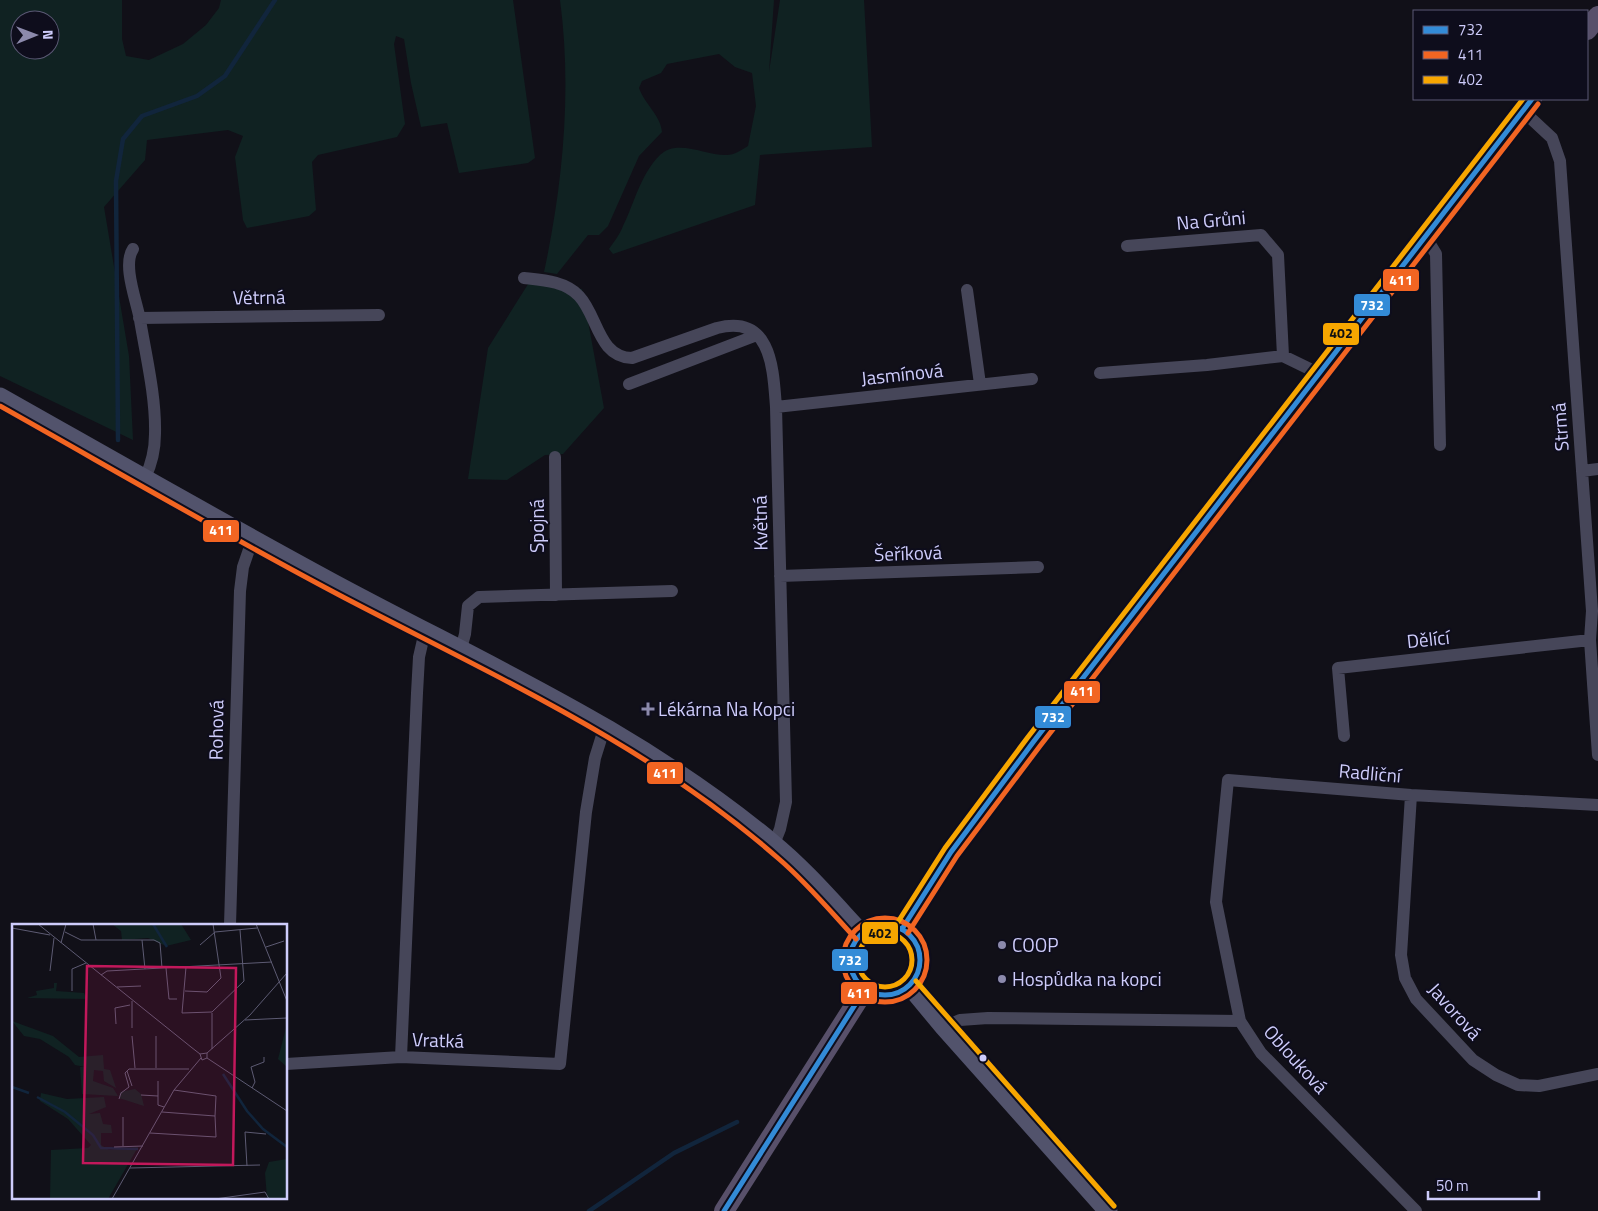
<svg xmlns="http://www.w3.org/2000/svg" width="1598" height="1211" font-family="'Titillium Web',sans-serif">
<rect width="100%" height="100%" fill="#111018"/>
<!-- green -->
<path fill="#102222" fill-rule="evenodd" d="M0,0H122V39L126,56L149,60L183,44L206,25L219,8L221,0H513L535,158L528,163L459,173L447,123L421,127L411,83L404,39L396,36L394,44L405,124L397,137L318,155L312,162L316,210L309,216L247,228L243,220L235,157L243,136L228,130L147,140L145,160L104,207L129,356L133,440L0,376ZM20,20H50V50H20Z
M560,0H774L769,72L780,0H864L872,147L760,155L755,205L613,254L609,249C614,242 620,234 623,226C635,202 640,175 660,155C678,138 706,156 727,155C734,155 742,150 748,146L756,106L752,73L735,67L719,54L667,64L661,73L642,81L639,88C644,103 661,116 662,132L639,156L608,226L599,235H588L557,274L544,272C563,184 572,90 560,0Z
M530,281L582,289L604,408L563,454L545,455L507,480L468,479L488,348Z"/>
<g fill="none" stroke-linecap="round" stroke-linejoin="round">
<!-- stream -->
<path stroke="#11253c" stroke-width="4.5" d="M118,440L116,181L123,139L142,116L197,96L225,76L275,0
M589,1211L674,1153L737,1122"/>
<!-- street -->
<path stroke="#464659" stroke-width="12" d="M1523,111L1552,138L1560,161L1592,611L1590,640L1598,755
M1425,236L1436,254L1440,445
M1127,246L1261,235L1278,255L1283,356
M133,249C122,265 137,302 140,320C146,356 156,397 155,434C155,450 152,463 145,478
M524,278C542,280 565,281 579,296C598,316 598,357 632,358L717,328C772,314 773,369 776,407L786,802L780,829L774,844
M967,290L980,384
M139,318L379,315
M1100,373L1207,365L1283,356L1318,373
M629,384L757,335
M776,407L1032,379
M555,457L556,595
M1582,471L1598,469
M780,576L1038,567
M425,631L419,657L417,693L401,1057L560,1064L586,812L595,758L605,726
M461,649L465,634L468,606L479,597L672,591
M1344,736L1338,668L1590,640
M1411,795L1401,955L1405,978L1416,999L1473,1060L1496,1075L1518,1085L1539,1086L1598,1074
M230,925L240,591L243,567L253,538
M944,1027L960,1020L988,1018L1240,1021
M286,1064L401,1057
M1416,1211L1261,1053L1240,1021L1216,902L1228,780L1411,795L1598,805"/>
<!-- secondary -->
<path stroke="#52536c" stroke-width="19" d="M0,397C110,459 220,522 331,582C485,665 636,730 772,843C805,870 833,903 862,934
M910,986L944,1027L1108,1211"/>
<!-- primary -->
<path stroke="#58506a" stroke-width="20" d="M1587,30L1598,16
M850 960a35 35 0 1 1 70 0a35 35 0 1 1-70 0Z
M902,929L951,852L1034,741L1532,99
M724,1211L865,989"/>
<!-- bus-1 casing -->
<g stroke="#0e0d1c" stroke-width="9">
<path id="bus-1" d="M850 960a35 35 0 1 1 70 0a35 35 0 1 1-70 0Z
M902,929L951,852L1034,741L1532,99
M724,1211L865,989"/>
</g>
<!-- bus-2 casing -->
<g stroke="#0e0d1c" stroke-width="9">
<path id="bus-2" d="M0,406C114,470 227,536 343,597C492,675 651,746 779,859C807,883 831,912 856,939
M843 960a42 42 0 1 1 84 0a42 42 0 1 1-84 0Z
M908,933L957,856L1040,746L1538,104"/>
</g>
<!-- bus-3 casing -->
<g stroke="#0e0d1c" stroke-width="9">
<path id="bus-3" d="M896,925L945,848L1028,737L1523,99
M858 960a27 27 0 1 1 54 0a27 27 0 1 1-54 0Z
M916,981L1114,1206"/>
</g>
<!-- bus-1 -->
<use href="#bus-1" stroke="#338bd7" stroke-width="5"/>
<!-- bus-2 -->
<use href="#bus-2" stroke="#f26522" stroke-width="5"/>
<!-- bus-3 -->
<use href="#bus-3" stroke="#f7a600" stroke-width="5"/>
</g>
<!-- markers -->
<g fill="#8c8aac" stroke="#0e0d1c" stroke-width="2">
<path d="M645.5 701.5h5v5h5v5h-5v5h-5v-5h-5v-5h5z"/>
<circle cx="1002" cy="945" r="5"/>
<circle cx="1002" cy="979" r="5"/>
</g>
<circle fill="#ceccfb" stroke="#0e0d1c" stroke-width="2" cx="983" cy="1058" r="4.5"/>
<g text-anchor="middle" stroke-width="4" stroke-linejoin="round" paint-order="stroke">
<!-- street labels -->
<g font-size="19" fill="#ceccfb" stroke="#0e0d1c">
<text transform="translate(1211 220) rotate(-5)" y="7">Na Grůni</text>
<text transform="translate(259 297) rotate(-1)" y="7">Větrná</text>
<text transform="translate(902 374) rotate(-6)" y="7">Jasmínová</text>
<text transform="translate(1560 427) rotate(-94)" y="7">Strmá</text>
<text transform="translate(760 523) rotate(-91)" y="7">Květná</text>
<text transform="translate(537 526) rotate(-90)" y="7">Spojná</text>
<text transform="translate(908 553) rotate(-2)" y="7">Šeříková</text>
<text transform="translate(1428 639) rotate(-6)" y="7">Dělící</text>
<text transform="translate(216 730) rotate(-89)" y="7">Rohová</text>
<text transform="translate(1370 773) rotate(5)" y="7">Radliční</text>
<text transform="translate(1455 1011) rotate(48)" y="7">Javorová</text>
<text transform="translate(438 1040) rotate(2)" y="7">Vratká</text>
<text transform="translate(1296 1059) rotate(48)" y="7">Oblouková</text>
</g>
<!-- poi labels -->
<g font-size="19" fill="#ceccfb" stroke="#0e0d1c" text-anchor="start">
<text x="658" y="716">Lékárna Na Kopci</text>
<text x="1012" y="952">COOP</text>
<text x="1012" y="986">Hospůdka na kopci</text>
</g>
</g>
<!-- overview -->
<g transform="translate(12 924)">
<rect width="275" height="275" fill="#111018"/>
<path d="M100,0H169L179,16L154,22L136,14L110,16L109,7ZM42,59H45L44,67L72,69L75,75L15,74L25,71L24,67L42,64ZM0,97L41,112L67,133L91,131L92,145L98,146L104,164L92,157L91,147L82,146L81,157L101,164L106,172L70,170L68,143H73L63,141L57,133L28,115L12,112ZM275,100V143L266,135ZM123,165L129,170L132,182L107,174L108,168ZM29,169L55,175L92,173L94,183L77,190L88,189L91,200L99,201L100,209H89V221L97,226L126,223L96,275H38L39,226L76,224L79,221L56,195L28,177ZM275,235V275L255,274L253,249L257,238Z" fill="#102222"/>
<path fill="none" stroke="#11253c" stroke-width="2.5" d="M141,0L155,23M211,150L235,187L251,205L275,223M0,163L17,169M25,173L53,188L81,211L89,224L126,225"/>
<path fill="none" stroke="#5d5b73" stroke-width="1" d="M26,0L179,123L188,130L195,129V134M81,0L84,16M244,0L275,77M0,4L38,11M53,8L69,16H142L148,19L150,44M130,16L133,45M49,19L54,0M188,21L203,8L245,4M254,23L272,17M174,43L170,89L200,88L232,57L228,6M154,44L157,75H165M38,47L42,14M89,51L95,47L260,38M105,63L129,62M60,67V45L74,39M173,67L195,68L209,54L201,0M200,89V125M233,96L275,94M104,100L103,84L118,81M120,104V77M120,112L123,144M144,112V144M195,129L238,91L275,49M188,130L190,136L195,134L275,187M115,147L120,162M146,157V181L152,183M240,164L243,158L239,143L252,138V133M129,171L146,172M107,175L109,169L117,163L113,149L117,145H177M150,188L203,192L204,172L162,166M138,209L204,213L203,192M111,222V193M102,223L131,222M235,242L233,208L254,210M118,244L248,241M100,275L162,166L189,134M203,275L253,268L257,275"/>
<path fill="#c2185b" fill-opacity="0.15" stroke="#c2185b" stroke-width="2.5" d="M75,42L224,44L221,241L71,239Z"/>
<rect width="275" height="275" fill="none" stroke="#ceccfb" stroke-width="2.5"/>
</g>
<g stroke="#0e0d1c" stroke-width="2">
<rect x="1382" y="268" width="38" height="24" rx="5" fill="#f26522"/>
<rect x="1353" y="293" width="38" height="24" rx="5" fill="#338bd7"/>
<rect x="1322" y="322" width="38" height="24" rx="5" fill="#f7a600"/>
<rect x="202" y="519" width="38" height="24" rx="5" fill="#f26522"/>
<rect x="1063" y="680" width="38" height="24" rx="5" fill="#f26522"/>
<rect x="1034" y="705" width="38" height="24" rx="5" fill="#338bd7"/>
<rect x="646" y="761" width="38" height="24" rx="5" fill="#f26522"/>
<rect x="861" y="921" width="38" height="24" rx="5" fill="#f7a600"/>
<rect x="831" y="948" width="38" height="24" rx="5" fill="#338bd7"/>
<rect x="840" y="981" width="38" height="24" rx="5" fill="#f26522"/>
</g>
<g font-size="14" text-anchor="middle" font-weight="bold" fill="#fff">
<text x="1401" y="285">411</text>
<text x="1372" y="310">732</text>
<text x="221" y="535">411</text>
<text x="1082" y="696">411</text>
<text x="1053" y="722">732</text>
<text x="665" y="778">411</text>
<text x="850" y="965">732</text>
<text x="859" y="998">411</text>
</g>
<g font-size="14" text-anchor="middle" font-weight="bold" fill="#111">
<text x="1341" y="338">402</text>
<text x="880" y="938">402</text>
</g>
<!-- legend -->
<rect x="1413" y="10" width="175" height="90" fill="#0e0d1c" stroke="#5b5975"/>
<rect x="1423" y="26" width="25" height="8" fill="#338bd7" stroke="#5b5975"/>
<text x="1458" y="35" font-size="15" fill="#ceccfb">732</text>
<rect x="1423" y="51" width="25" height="8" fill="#f26522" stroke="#5b5975"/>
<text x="1458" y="60" font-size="15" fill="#ceccfb">411</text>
<rect x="1423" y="76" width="25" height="8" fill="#f7a600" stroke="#5b5975"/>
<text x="1458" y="85" font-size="15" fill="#ceccfb">402</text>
<!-- north arrow -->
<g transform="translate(35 35) rotate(89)"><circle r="24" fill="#0e0d1c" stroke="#5b5975"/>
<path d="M0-4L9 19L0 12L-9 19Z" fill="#8c8aac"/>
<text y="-8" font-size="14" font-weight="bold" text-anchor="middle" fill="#ceccfb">N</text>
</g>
<!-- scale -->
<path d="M1428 1191v8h111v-8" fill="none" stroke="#ceccfb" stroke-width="2.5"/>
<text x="1436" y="1191" font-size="15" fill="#ceccfb" stroke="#0e0d1c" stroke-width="4" paint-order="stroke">50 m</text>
</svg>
